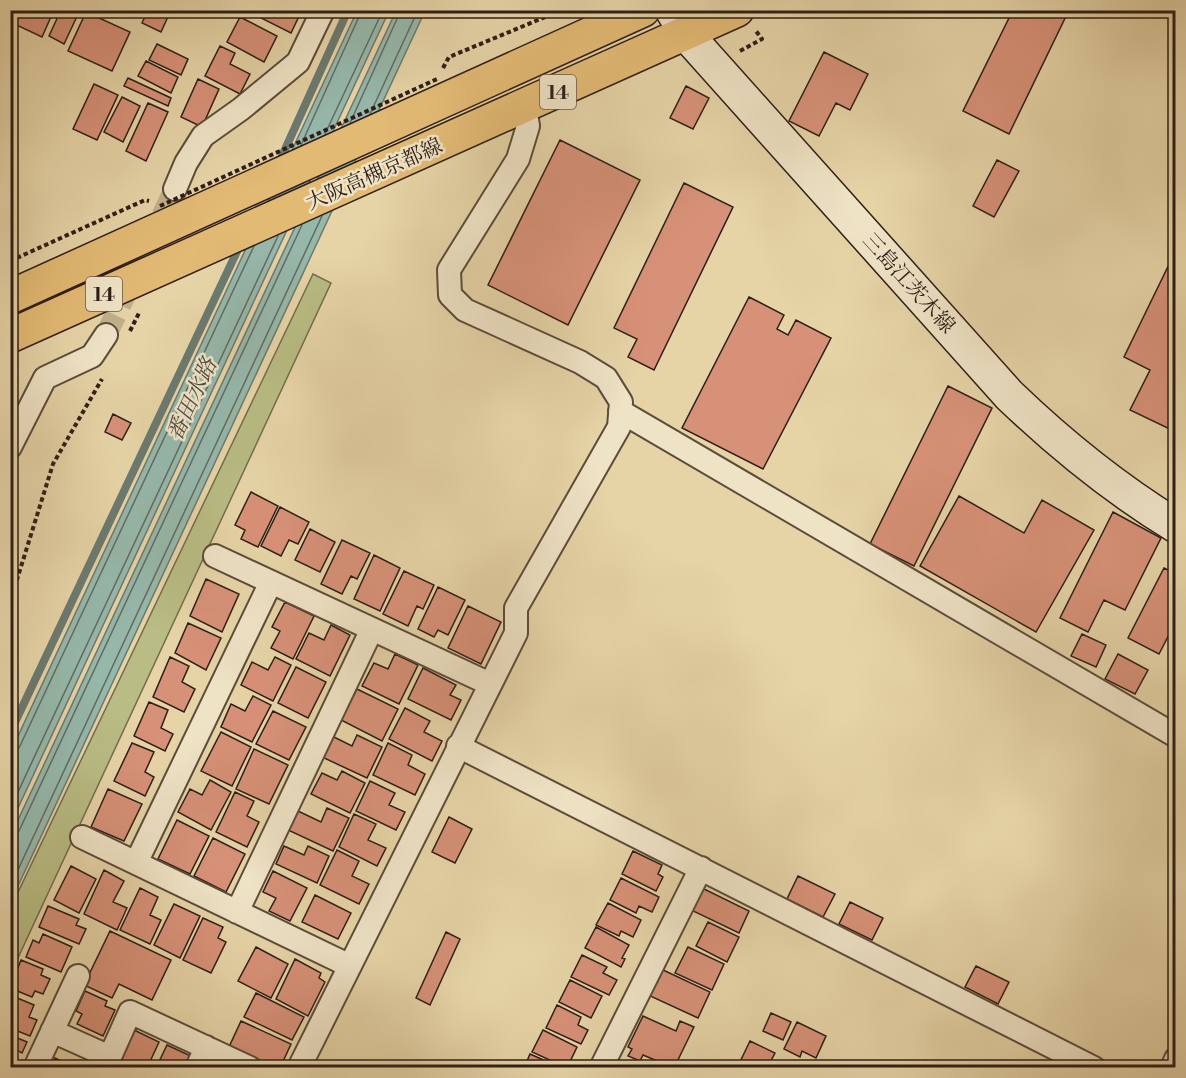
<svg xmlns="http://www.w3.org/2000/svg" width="1186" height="1078" font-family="'Libre Bodoni','Noto Serif JP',serif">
<rect width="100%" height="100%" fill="#e6d4a7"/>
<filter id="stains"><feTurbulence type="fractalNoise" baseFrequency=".00333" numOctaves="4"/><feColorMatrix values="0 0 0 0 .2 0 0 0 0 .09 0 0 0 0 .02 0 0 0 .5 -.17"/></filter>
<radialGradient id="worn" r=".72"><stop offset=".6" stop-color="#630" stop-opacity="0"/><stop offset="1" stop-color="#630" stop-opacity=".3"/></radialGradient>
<!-- green -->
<path fill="#b9bc84" stroke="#746d4e" stroke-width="1.5" d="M313,274L331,283L11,973V907Z"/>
<!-- water -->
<path fill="#96b8ab" stroke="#6c7a70" stroke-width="1.5" d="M357,11H389L11,823V751Z
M396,11H425L11,901V835Z"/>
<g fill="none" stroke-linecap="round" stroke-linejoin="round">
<!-- shore -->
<path stroke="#626b61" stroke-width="1.5" d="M370,114L418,10
M350,123L401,10
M325,134L383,10
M301,145L362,10
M10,752L19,748L254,246
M10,809L278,236
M10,835L19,831L302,225
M10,887L322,216"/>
<!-- stream -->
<path stroke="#6c7a70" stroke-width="8" d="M278,165L348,10
M10,733L240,245"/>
</g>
<!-- building -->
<path fill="#d79178" stroke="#2e1e17" stroke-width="1.5" d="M15,10H54L42,37L10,22Z
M61,10H80L64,44L49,36Z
M148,10H171L161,32L142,23Z
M264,10H302L291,33L261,18Z
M1013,10H1069L1009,134L963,111Z
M86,12L130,32L112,71L68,51Z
M240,17L277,36L264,62L227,42Z
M157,44L188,59L181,75L149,60Z
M220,46L235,53L230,64L250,74L240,94L205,76Z
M824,52L868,74L850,110L836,103L819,136L789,121Z
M146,61L178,77L171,93L138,76Z
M128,78L171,98L168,106L124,86Z
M198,79L219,89L202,127L181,117Z
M94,84L118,95L97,140L73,129Z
M686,86L709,98L693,129L670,118Z
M122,97L140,106L123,142L104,132Z
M148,103L168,112L146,161L126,151Z
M560,140L640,180L568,325L488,285Z
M997,160L1019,171L994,217L973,206Z
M684,183L733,207L654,370L628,357L637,339L614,328Z
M1176,250V432L1130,410L1150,370L1124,357Z
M749,297L784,315L777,329L788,335L796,320L831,338L763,469L682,428Z
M948,386L992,408L914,566L870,544Z
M113,414L131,423L122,440L105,432Z
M251,492L278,506L258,547L241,539L245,530L235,525Z
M959,496L1024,533L1042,500L1094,530L1036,632L920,566Z
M280,507L309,522L298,544L289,540L281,556L261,546Z
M1113,512L1161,538L1125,610L1104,600L1088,632L1060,618Z
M310,529L335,542L320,572L295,560Z
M342,540L370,553L357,579L351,576L342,594L321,584Z
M374,555L400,568L380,611L354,599Z
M1164,568L1176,574V621L1159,654L1128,638Z
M404,571L434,585L423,609L417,606L408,626L383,614Z
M206,579L239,594L222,632L190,616Z
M438,587L465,600L448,635L438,630L434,637L418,629Z
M285,602L314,616L293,659L271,648L280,631L272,627Z
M468,606L501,622L481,664L448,648Z
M188,623L221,638L206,670L175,653Z
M331,625L350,635L330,676L296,659L309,633L324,640Z
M1082,634L1106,645L1096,667L1071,656Z
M395,654L418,665L399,704L362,686L374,663L388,669Z
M1118,654L1148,670L1135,694L1105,679Z
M170,657L189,666L182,682L195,689L184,712L153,697Z
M275,657L291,665L273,701L241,685L252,662L268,670Z
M296,667L326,682L308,718L278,703Z
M423,668L456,685L450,695L461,700L451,720L408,699Z
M357,689L398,709L382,741L341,720Z
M253,696L271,705L252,742L221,727L231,704L245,711Z
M149,702L168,710L161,728L173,734L165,751L134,736Z
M405,708L430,721L424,732L442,741L432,761L389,739Z
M273,711L306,727L289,760L256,744Z
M221,732L251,747L232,786L201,771Z
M357,735L382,747L367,778L322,757L332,736L352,746Z
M132,743L154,752L145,772L154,777L145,796L114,781Z
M388,743L412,755L408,765L425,774L415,795L373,775Z
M254,749L288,765L269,804L236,789Z
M342,771L365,783L350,813L311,794L322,773L337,780Z
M210,780L231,792L211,830L178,812L190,789L202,795Z
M370,781L395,793L389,805L405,812L396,830L356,811Z
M108,789L142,804L124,841L91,827Z
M235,792L254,801L247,816L259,822L247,847L216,832Z
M327,808L349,818L333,851L288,830L298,811L321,822Z
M354,814L376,824L368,840L386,848L377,866L339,847Z
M449,817L472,829L455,863L432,852Z
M177,820L209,836L190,874L158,859Z
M213,838L245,854L226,892L194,876Z
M284,846L304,855L308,846L329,856L317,883L276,864Z
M337,850L359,861L352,876L369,884L359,904L320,885Z
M633,851L662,865L658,874L663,877L656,891L622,874Z
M71,866L96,879L79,913L54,900Z
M104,870L124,881L113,902L127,908L117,930L84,914Z
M273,871L307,888L290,921L269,911L276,898L263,892Z
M798,876L835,894L823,917L787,899Z
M621,878L659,897L652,912L639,906L636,913L610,900Z
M700,887L749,911L739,933L689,909Z
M140,888L158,897L150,915L161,920L150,944L120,930Z
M315,895L351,913L338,939L302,922Z
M850,902L883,918L872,940L839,924Z
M608,903L641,920L633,937L621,931L619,936L596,925Z
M174,904L200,916L180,958L154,945Z
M48,906L79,919L76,925L86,929L79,944L39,927Z
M203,918L223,927L218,938L226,942L211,973L183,960Z
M708,922L739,937L727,962L696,946Z
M596,927L629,945L622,958L625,959L621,967L585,948Z
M110,931L171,960L152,1000L119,984L112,998L84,985Z
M446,932L460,939L430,1005L416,998Z
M43,934L72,947L61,972L26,957L33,940L39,943Z
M256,947L288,964L271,998L238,981Z
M688,947L724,964L712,990L675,973Z
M582,955L607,967L603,973L617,980L609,995L571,977Z
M295,959L321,973L319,978L325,982L308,1016L276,999Z
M21,960L43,969L41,975L50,979L43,994L35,991L32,997L10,988Z
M976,966L1009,982L998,1004L965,987Z
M661,969L710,992L698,1018L648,995Z
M570,980L602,996L591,1018L559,1002Z
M85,991L107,1001L105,1006L115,1010L103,1036L77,1024L82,1014L76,1011Z
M256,993L304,1017L292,1040L244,1017Z
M10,995L34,1005L29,1017L37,1020L30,1036L10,1028Z
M557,1005L581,1017L578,1025L588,1030L581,1044L546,1028Z
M771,1013L791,1022L783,1040L763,1031Z
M643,1016L676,1031L680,1021L694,1027L674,1068L643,1055L640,1061L628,1056L632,1049L628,1047Z
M241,1021L291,1044L280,1068H273L229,1047Z
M797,1022L826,1036L816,1058L802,1051L800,1057L784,1049Z
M134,1030L159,1042L147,1068H116Z
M543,1030L577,1047L567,1068L532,1052Z
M10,1035L27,1042L22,1053L13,1048L10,1053Z
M750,1041L775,1053L767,1068H737Z
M167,1045L193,1057L188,1068H156Z
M530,1054L557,1066V1068H524Z
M55,1058L76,1068H51Z"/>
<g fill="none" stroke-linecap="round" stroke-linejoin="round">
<!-- minor-tunnel -->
<path stroke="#c1b08a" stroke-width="22" stroke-dasharray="22 11" stroke-linecap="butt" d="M106,335L175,189"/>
<!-- minor casing -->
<g stroke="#5c4c3b" stroke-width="26">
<path id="minor" d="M175,189L186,163L203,136L241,109L298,62L323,10
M620,411L1176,736
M10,447L45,378L92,356L106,335
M215,556L490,684
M458,746L1094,1068
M82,837L350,966
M136,863L271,582
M237,912L372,629
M52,1031L110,1057
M35,1068L78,976
M105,1068L130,1012L250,1068
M197,1068L206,1047
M299,1068L516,633V608L619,427L621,402L606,378L580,362L465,310L450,295L449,270L518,159L528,126L525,107
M601,1068L701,868
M1172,1068L1176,1059"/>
</g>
<!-- secondary casing -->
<g stroke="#2e1e17" stroke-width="36">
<path id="secondary" d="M672,10L686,34L1009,395C1061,445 1114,488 1176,526"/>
</g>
<!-- primary casing -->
<g stroke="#2e1e17" stroke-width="36">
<path id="primary" d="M10,297L643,10
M10,336L737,10"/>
</g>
<!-- path -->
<path stroke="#2e1e17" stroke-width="4" stroke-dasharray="4.5 3" stroke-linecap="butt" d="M740,51L762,39L756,31
M443,68L449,57L562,10
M10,261L145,200L149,201
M130,331L140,311
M10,602L53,464L102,379"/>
<!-- minor -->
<use href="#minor" stroke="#efe3c6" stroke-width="22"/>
<!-- secondary -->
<use href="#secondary" stroke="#efe3c6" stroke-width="33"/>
<!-- primary -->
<use href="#primary" stroke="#e3ba74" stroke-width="33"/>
<!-- path-bridge -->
<path stroke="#2e1e17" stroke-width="4" stroke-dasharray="4.5 3" stroke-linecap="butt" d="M160,206L437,79"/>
</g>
<g text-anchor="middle" stroke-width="5" stroke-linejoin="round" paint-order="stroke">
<!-- shield labels -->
<g fill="#efe3c6" stroke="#68594c" stroke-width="1.5">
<rect x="540" y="75" width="36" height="34" rx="4.5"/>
<rect x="86" y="277" width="36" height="34" rx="4.5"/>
</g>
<g font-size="20" font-weight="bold" fill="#2e1e17">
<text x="558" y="99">14</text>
<text x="104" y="301">14</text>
</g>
<!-- street labels -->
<g font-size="21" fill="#2e1e17" stroke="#efe3c6">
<text transform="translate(374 174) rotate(-24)" y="7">大阪高槻京都線</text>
<text transform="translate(909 283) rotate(48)" y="7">三島江茨木線</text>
</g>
<!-- water labels -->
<g font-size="22" font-style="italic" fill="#4d4c43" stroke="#efe3c6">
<text transform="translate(191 399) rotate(-65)" y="8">番田水路</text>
</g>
</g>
<!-- margin -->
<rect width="1186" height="1078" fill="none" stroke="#e6d4a7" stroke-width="36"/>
<rect x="12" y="12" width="1162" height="1054" fill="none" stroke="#2e1e17" stroke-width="3"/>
<rect x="18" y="18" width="1150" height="1042" fill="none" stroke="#2e1e17" stroke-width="1.5"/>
<rect width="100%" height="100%" filter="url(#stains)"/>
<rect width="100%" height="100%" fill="url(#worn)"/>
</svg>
